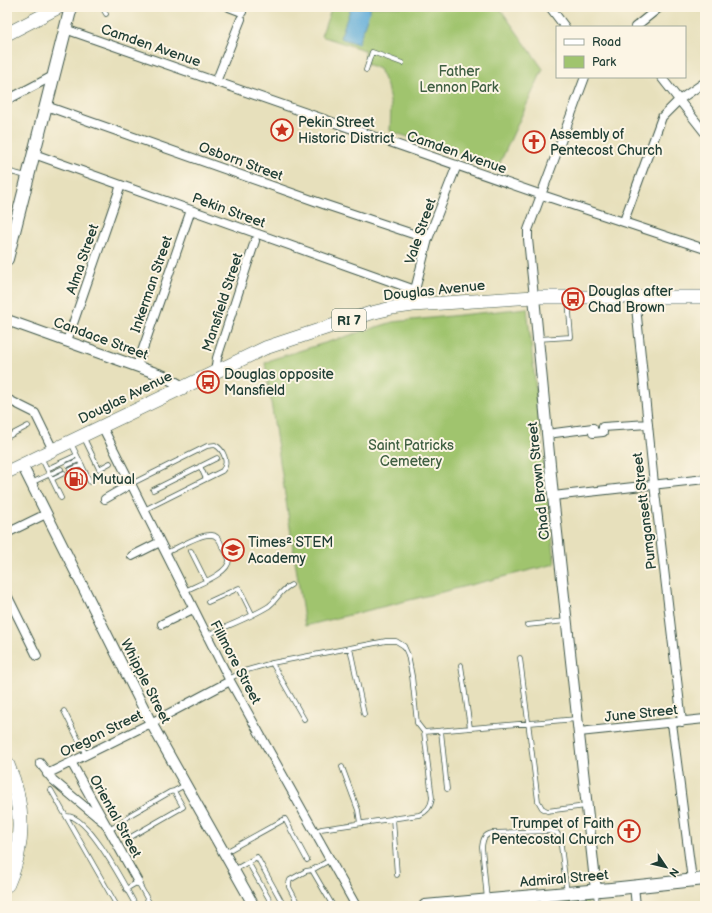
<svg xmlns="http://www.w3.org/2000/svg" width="712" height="913" font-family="'Balsamiq Sans',sans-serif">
<rect width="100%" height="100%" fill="#fcf5e5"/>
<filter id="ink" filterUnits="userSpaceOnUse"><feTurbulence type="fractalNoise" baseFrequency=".025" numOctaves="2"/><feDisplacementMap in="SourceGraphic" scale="8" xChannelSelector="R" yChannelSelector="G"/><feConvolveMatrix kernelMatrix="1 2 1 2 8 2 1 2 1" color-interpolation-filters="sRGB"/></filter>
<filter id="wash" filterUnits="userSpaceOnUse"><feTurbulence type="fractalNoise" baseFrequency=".012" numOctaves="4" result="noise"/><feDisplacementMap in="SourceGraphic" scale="16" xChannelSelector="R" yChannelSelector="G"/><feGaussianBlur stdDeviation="0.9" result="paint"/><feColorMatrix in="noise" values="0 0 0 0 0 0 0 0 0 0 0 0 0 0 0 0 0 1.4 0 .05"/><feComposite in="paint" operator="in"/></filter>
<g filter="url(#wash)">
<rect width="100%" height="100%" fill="#e7e0bc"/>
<!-- green -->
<path fill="#a0c46e" stroke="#608051" d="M332,7H499L543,69L498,167L390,131L391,107L387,86L379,69L367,64L364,50L321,36Z
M527,308L555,564L305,626L265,363L273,359L393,322Z
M585,898L588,900V906H505Z"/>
<!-- water -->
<path fill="#5facd8" stroke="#3f7486" d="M351,7H371L358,44L340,38Z"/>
</g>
<g filter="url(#ink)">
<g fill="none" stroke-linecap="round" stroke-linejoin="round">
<!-- service casing -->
<g stroke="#3d5548" stroke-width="5.5">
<path id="service" d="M102,7L106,14
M366,70L372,52L402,63
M7,171L26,176
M538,339L571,337L568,299
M7,437L28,426
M84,438L99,469L110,463
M71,443L90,482
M41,457L61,498
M68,465L79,460
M200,466L206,479
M47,469L77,455
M70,470L82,465
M52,479L64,473
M31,483L61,469
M131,484L207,446L215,445C223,449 230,463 222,471L144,510
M153,490L217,458
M191,551L206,581
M166,553C177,548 198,535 209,535C216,534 220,540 222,546C225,550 228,555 229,560C229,574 196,585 185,591
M208,602L239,588L252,614
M527,625L566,621
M207,635C227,626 250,618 269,606C278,599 279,591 291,585
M350,648L364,714
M520,658L538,801L542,808L547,811L586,806
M272,663L304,719
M461,665L470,728
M229,679L244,671L272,663L386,641H396L404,646L408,655L412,676L417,723L424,732L432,798C431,807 427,812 419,815L321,829L314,832
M64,711L86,755
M441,731L447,789
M424,732L577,719
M342,767L358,810L360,823
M51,790L117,906
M174,791L185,785
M66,816C88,813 126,888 136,906
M393,818L397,875
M109,830L121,823L130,815L170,792L174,791L183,807L129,838L121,823
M224,853L285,819L307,860
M330,860L312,870L333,906
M248,862L273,906
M234,870L257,857L284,906
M126,889L138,882L151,906
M596,892L597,906
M487,900L482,847C483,839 484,835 492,833L550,831L557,833L560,838L567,893
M299,906L289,887V883L290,880L306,871L312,870"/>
</g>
<!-- minor casing -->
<g stroke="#3d5548" stroke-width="10">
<path id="minor" d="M229,7L242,12
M550,7L565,27
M635,27L660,7
M65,29L542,195L705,249
M661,77L705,133
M216,82L241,19
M7,100L53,76
M46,106L326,205L428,239
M34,154L415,290
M624,221L662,117L679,100L705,82
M534,297L528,239V230L585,77
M635,297L654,484L682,722
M409,306L415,290L428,239L457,165
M67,341L121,185
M137,366L191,210
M215,372L217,358L255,241
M7,399L35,413L53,450
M102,426L229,679L356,906
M547,434L593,428V433L603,432V427L648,424
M553,496L705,479
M105,499L131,484
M7,533L46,514
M132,556L160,542
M7,595L37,656
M162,624L193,609
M672,723L692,880
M579,732L705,719
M71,762L138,882
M40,763L53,780L102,821
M47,774L151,723L230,681
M634,886L636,906"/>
</g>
<!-- tertiary casing -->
<g stroke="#3d5548" stroke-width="12">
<path id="tertiary" d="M534,297L553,496L596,890
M7,320L164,376L183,387
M22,465L151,723L254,906"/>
</g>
<!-- secondary casing -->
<g stroke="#3d5548" stroke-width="14">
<path id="secondary" d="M7,259L71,7
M425,906L611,889L705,879"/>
</g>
<!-- primary casing -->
<g stroke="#3d5548" stroke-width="14">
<path id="primary" d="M7,34L59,7
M7,472L265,348L371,313L392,308L413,305L534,297H705"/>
</g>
<!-- motorway casing -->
<g stroke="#3d5548" stroke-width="16">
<path id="motorway" d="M7,765C24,803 25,845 7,884"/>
</g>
<!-- service -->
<use href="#service" stroke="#fff" stroke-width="4"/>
<!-- minor -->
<use href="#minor" stroke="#fff" stroke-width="8"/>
<!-- tertiary -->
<use href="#tertiary" stroke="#fff" stroke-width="10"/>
<!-- secondary -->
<use href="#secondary" stroke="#fff" stroke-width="12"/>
<!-- primary -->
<use href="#primary" stroke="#fff" stroke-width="13"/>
<!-- motorway -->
<use href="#motorway" stroke="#fff" stroke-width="15"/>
</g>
</g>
<!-- icons -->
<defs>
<g id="sight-ring" transform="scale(1.15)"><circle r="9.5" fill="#fcf5e5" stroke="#c8321e" stroke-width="1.5"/><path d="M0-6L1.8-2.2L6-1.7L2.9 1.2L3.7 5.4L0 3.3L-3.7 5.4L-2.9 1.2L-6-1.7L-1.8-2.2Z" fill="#c8321e"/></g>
<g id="church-ring" transform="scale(1.15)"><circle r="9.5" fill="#fcf5e5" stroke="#c8321e" stroke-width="1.5"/><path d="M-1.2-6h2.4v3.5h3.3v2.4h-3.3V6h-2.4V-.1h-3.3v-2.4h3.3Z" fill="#c8321e"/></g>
<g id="bus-ring" transform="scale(1.15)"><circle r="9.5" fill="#fcf5e5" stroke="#c8321e" stroke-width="1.5"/><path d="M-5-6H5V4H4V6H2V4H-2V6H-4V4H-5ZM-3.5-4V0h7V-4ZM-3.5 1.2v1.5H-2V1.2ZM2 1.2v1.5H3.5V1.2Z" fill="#c8321e"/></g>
<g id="fuel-ring" transform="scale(1.15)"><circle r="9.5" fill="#fcf5e5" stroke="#c8321e" stroke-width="1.5"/><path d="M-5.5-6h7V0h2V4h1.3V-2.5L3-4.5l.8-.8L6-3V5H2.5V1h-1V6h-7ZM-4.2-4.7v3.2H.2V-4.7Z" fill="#c8321e"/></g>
<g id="school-ring" transform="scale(1.15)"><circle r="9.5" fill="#fcf5e5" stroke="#c8321e" stroke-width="1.5"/><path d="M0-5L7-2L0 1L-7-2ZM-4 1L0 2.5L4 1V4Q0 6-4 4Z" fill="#c8321e"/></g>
</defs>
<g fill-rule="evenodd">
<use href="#sight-ring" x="282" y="130"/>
<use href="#church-ring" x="534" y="142"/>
<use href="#bus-ring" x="573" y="299"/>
<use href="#bus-ring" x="208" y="382"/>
<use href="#fuel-ring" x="76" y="479"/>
<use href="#school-ring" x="233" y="550"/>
<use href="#church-ring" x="629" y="831"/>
</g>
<g text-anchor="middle" stroke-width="4" stroke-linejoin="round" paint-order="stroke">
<!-- shield labels -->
<rect fill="#fcf5e5" stroke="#617469" stroke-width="1" x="332" y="309" width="34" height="22" rx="3"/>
<g font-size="13" font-weight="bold" fill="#1f3d34">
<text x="349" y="325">RI 7</text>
</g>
<!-- street labels -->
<g font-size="14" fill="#1f3d34" stroke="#fcf5e5">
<text transform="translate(151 45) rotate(19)" y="5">Camden Avenue</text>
<text transform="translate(457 152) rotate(19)" y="5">Camden Avenue</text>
<text transform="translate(241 161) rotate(20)" y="5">Osborn Street</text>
<text transform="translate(229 210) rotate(20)" y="5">Pekin Street</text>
<text transform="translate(420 231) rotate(-71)" y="5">Vale Street</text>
<text transform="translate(82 259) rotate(-71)" y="5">Alma Street</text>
<text transform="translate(151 284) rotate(-71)" y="5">Inkerman Street</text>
<text transform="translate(434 290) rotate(-6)" y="5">Douglas Avenue</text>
<text transform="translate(222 302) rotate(-72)" y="5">Mansfield Street</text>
<text transform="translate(101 338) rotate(20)" y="5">Candace Street</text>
<text transform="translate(125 397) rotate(-26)" y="5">Douglas Avenue</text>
<text transform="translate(538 481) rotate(-96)" y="5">Chad Brown Street</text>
<text transform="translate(644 511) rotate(-97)" y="5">Pumgansett Street</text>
<text transform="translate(236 662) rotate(62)" y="5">Fillmore Street</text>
<text transform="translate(146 681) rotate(63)" y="5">Whipple Street</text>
<text transform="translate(641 713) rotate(-6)" y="5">June Street</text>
<text transform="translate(101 733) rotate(-26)" y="5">Oregon Street</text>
<text transform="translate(116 816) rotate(61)" y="5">Oriental Street</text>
<text transform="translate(564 878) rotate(-5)" y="5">Admiral Street</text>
</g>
<!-- park labels -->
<g font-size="14" fill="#3f5f42" stroke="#fcf5e5">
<text x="459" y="76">Father<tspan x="459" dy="16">Lennon Park</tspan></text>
<text x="411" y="450">Saint Patricks<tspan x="411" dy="16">Cemetery</tspan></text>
</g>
<!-- poi labels -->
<g font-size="14" fill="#1f3d34" stroke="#fcf5e5" text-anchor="start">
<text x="298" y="127">Pekin Street<tspan x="298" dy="16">Historic District</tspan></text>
<text x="550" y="139">Assembly of<tspan x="550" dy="16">Pentecost Church</tspan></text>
<text x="588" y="296">Douglas after<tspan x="588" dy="16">Chad Brown</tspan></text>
<text x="224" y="379">Douglas opposite<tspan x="224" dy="16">Mansfield</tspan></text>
<text x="92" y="484">Mutual</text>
<text x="248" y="547">Times² STEM<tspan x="248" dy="16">Academy</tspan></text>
<text x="614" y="828" text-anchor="end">Trumpet of Faith<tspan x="614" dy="16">Pentecostal Church</tspan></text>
</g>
</g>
<!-- margin -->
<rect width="712" height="913" fill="none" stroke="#fcf5e5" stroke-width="24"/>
<!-- legend -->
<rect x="556" y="26" width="130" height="52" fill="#fcf5e5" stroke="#a4ab9e"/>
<rect x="564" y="39" width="20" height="6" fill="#ffffff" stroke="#a4ab9e"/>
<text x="592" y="46" font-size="12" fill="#1f3d34">Road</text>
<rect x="564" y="56" width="20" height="12" fill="#a0c46e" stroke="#a4ab9e"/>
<text x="592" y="66" font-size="12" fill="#1f3d34">Park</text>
<!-- north arrow -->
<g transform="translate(666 867) rotate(125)" stroke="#fcf5e5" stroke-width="3" paint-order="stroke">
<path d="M0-3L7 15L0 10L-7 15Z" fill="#1f3d34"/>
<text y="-6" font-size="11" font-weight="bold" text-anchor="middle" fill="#1f3d34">N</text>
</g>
</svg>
